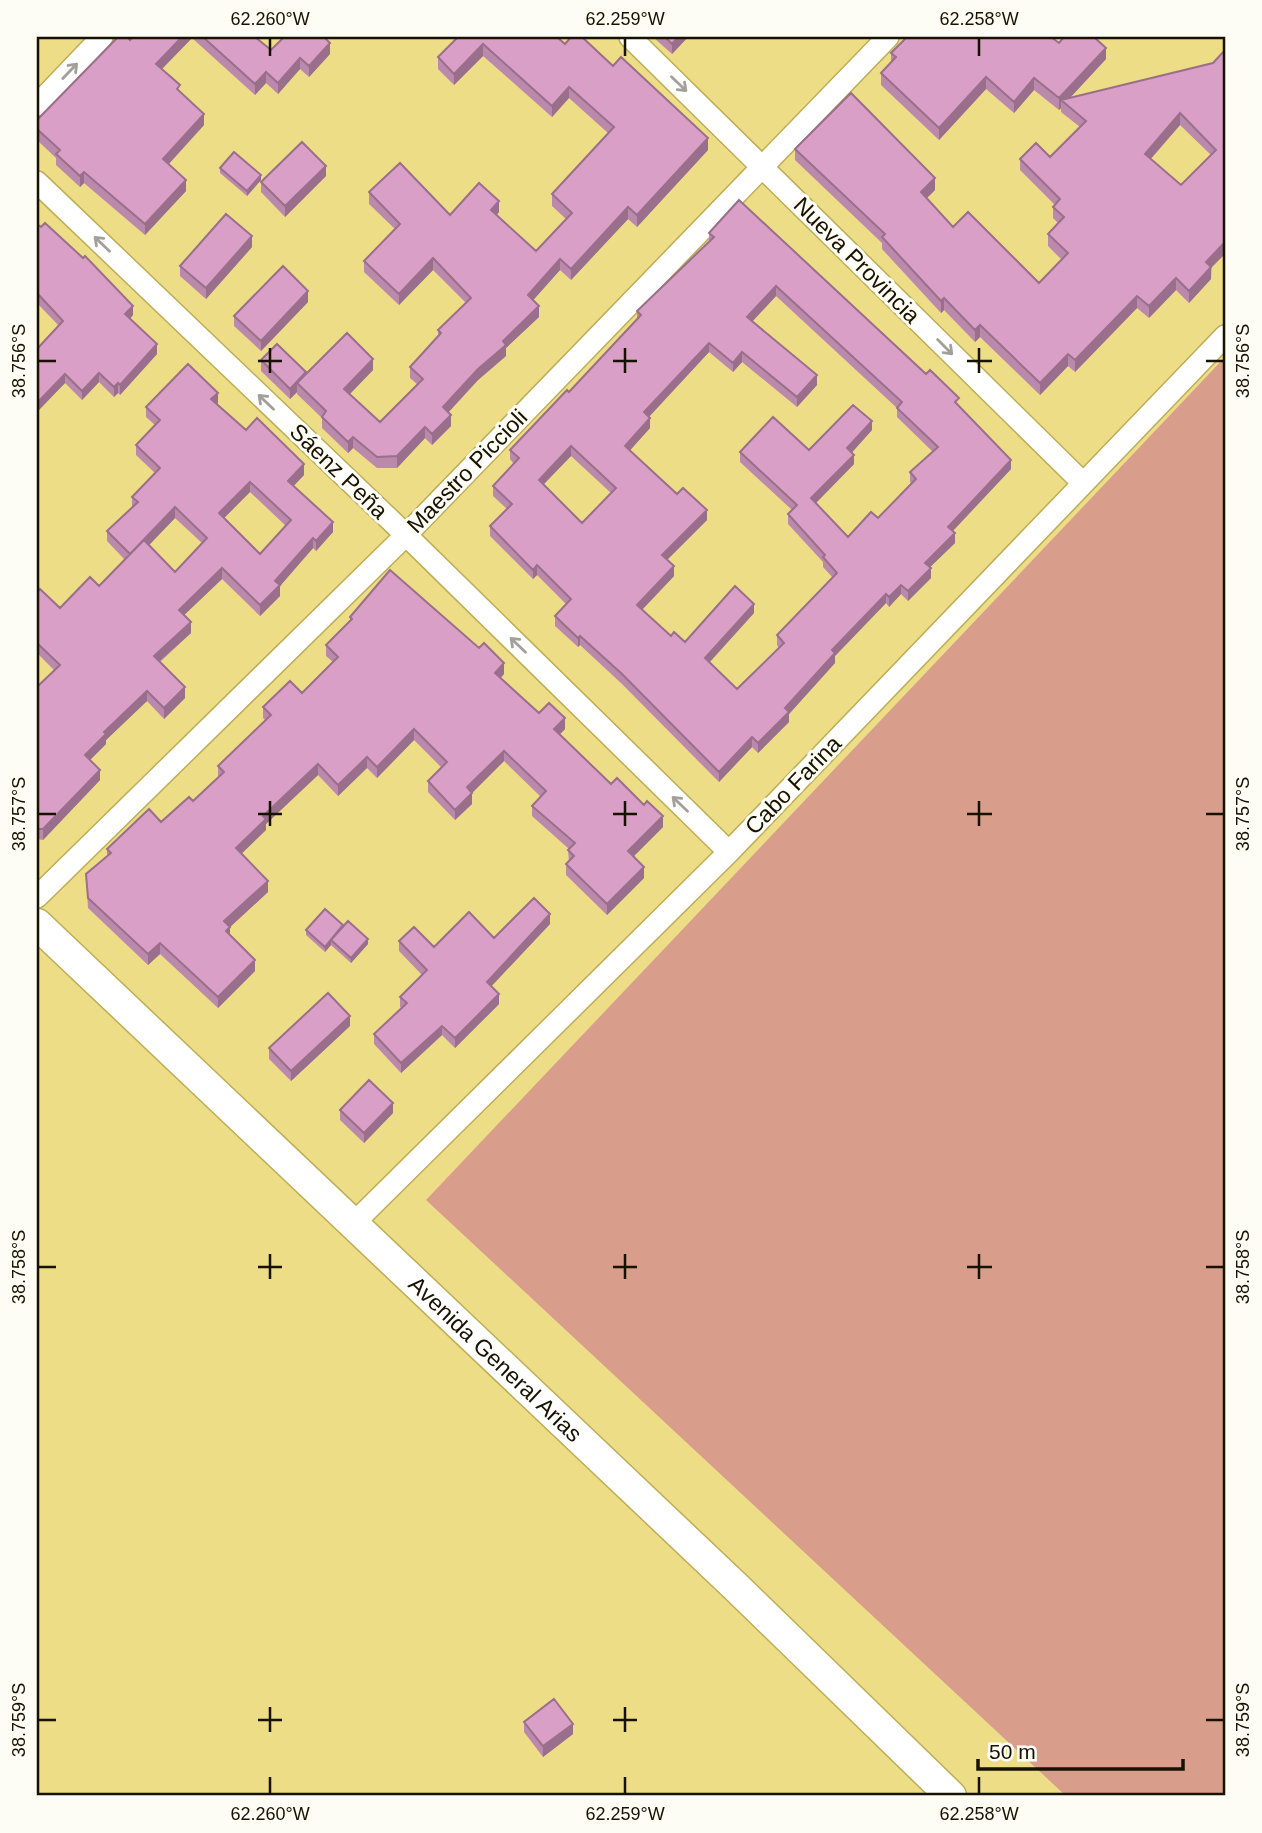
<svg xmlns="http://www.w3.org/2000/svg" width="1262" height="1833" font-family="Helvetica,sans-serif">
<rect width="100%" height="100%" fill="#eddd86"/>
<!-- pitch -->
<path fill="#d99e8b" d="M1225,357V1796H1066L426,1200Z"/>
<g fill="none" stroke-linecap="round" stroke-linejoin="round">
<!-- minor casing -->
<g stroke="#bdad57" stroke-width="24">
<path id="minor" d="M630,37L1083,483
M37,105L102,37
M37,182L406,535L729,852
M37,897L406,535L888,37
M352,1225L729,852L1225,336"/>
</g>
<!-- secondary casing -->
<g stroke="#bdad57" stroke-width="33">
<g id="secondary">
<path id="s1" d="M37,924L736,1587L951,1796"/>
</g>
</g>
<!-- minor -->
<use href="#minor" stroke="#fff" stroke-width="21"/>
<!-- secondary -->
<use href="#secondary" stroke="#fff" stroke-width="30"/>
</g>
<!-- wall -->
<path fill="#bb89ab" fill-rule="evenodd" d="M133,37H255L271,50L330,54L309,77L300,69L278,94L266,83L255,95L192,38L162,69L204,125L169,164L186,191L145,235L84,183L80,187L56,165V158L37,140V120Z
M454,37H557L565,44L613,66L708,150L637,227L628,219L571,280L560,270L533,300L539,317L506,348V356L478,380L448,413L451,426L432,445L425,438L397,468H377L353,448L348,453L322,428V418L297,394V392L290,399L261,371V360L306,374L373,370L350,394L380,422L417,384L410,378V367L438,336V330L466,303L433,270L399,305L364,272V261L395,229L369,204V192L450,215L499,212L497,215L536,251L566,219L552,206V194L608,133L569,98L552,117L483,56L454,85L438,69V57L456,39Z
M653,37H688L672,54Z
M1059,43L1106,59L1070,98L1213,63L1225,50L1211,279L1189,303L1176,290L1149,318L1137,308L1075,372L1068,366L1040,395L980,337L975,342L944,310L941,313L882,249V243L795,160V149L935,190L926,198L953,227L1039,283L1062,260L1048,246V234L1058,223L1053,218V207L1055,205L1020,170V159L1050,157L1080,127L1061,112V108L1059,110L1034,90L1014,113L986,89L939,140L881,85V73L891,62V53ZM1180,125L1211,155L1181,185L1151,159Z
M220,168L261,180L247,196L220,173Z
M326,176L285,217L261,192V182Z
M37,224L133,315L130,319L157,354L120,395L118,393L114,397L99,382L82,400L65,383L37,412V349L59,326L37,303Z
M709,233L959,406L1011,469L953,531L955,543L930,567L931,578L908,601L901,594L889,607L886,603L835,656V663L789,714V722L758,753L752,747L719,782L622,684L580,645L578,647L555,626V616L566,604L537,575L533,579L490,536V526L507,509L493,496V486L514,464L510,459V450L569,392L637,320V311L709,242ZM776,296L897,408V417L933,452L910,472V482L911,483L878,518L848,537L816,503L854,464L852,452L872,430L809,450L740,452V462L792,510L788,514V524L823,562V567L833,578L777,635V645L779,648L737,689L710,662L754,613L685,642L671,636L642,610L674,576L667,560L707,520L629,451L650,428L649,417L709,352L733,372L742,362L797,407L817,385L752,322ZM571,456L611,493L582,523L544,484Z
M252,247L206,299L180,276V266Z
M308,302L261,351L234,326V316Z
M218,403L217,404L246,430L304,475L293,486L333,532L316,551L313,548L280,586V596L260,616L222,579L184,615L191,633L160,662L185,698L164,719L147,701L106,740V744L90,760L100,780L43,840L37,839V687L54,670L37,653V593L60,608L99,586L125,560L107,541V531L132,507V497L155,473L136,455V445L155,425L146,417V407ZM250,492L286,526L260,554L224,518ZM175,518L202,543L175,572L149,545Z
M350,617L504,674L501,678L539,713L565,729L560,734L611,784L663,827L634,856L644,878L607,915L566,875V864L569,862L568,850L569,849L532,816V806L541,797L504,761L472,793V804L455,820L428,792V781L442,768L414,740L377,778L367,768L338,796L318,775L266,824V830L242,853L268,892L230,927V934L255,971L218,1008L160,954L148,965L88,908L86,874L107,857V849L161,822L193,801L218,777V766L265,720L263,718V707L302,693L333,662L326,656V645L350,621Z
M550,924L491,986L499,1004L455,1048L442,1035L401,1073L374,1044V1034L402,1008L400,1007V997L422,975L399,951V941L434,947L494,938Z
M343,925L368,944L351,963L331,945L325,952L306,935V930Z
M350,1026L291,1081L269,1059V1048Z
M340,1110L393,1113L364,1143L340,1120Z
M524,1722L573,1734L543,1757L524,1732Z"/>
<!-- shaded-wall -->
<path fill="#996f8b" d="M182,37H192V38L156,75V64Z
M678,37H688L672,54V44Z
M330,43V54L309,77V66Z
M483,44V56L454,85V74Z
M1106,48V59L1065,103L1061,100V108L1059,110V98Z
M300,58V69L278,94V83Z
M266,72V83L255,95V84Z
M986,77V89L939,140V128Z
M1034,78V90L1014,113V102Z
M569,87V98L552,117V106Z
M1180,113V125L1145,165V154Z
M204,114V125L163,170V159Z
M708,138V150L637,227V215Z
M326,166V176L285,217V206Z
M84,172V183L80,187V176Z
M261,175V180L247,196V191Z
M935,178V190L921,204V192Z
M186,180V191L145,235V224Z
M499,201V212L491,221V210Z
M628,207V219L571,280V269Z
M252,236V247L206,299V288Z
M1225,237V254L1211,268V279L1189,303V291L1206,262Z
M433,258V270L399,305V294Z
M560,259V270L528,306V295Z
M1176,278V290L1149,318V306Z
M776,286V296L747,327V317Z
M308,291V302L261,351V341Z
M1137,296V308L1075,372V360Z
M944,298V310L941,313V301Z
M133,306V315L125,324V314Z
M539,306V317L506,348V356L478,380L443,418V407L503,341Z
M980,325V337L975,342V330Z
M709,343V352L644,422V412Z
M157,344V354L120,395V385Z
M742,352V362L733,372V363Z
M1068,354V366L1040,395V383Z
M373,359V370L344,400V389Z
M306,372V382L297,383V392L290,399V389Z
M99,373V382L82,400V391Z
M65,374V383L37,412V403Z
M817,375V385L797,407V397Z
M118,383V393L114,397V387Z
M218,393V403L211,410V399Z
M451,415V426L432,445V434Z
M650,418V428L625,456V446Z
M872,421V430L847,458V448Z
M425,427V438L397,468V456Z
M353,437V448L348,453V442Z
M571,446V456L539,489V480Z
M854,455V464L811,508V498Z
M1011,460V469L948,536V527Z
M304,464V475L288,492V481Z
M250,482V492L219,523V513Z
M175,507V518L130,565V554Z
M707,510V520L662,565V555Z
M333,522V532L316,551V541Z
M955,533V543L925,572V563Z
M313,538V548L280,586V596L260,616V605L275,581Z
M537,565V575L533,579V570Z
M674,566V576L637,615V605Z
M222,568V579L179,620V610Z
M931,568V578L908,601V591Z
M901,585V594L889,607V597Z
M886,594V603L835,656V663L789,714V722L758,753V743L785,708L832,650Z
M754,604V613L705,667V658Z
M191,622V633L154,666V656Z
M580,636V645L578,647V638Z
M504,663V674L495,683V673Z
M185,687V698L164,719V708Z
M147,691V701L106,740V744L85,765V755L104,732Z
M565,718V729L554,740V729Z
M414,729V740L377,778V767Z
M752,737V747L719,782V772Z
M504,751V761L467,798V787Z
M367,757V768L338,796V785Z
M318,764V775L266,824V830L236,859V848L263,816Z
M100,770V780L43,840V829Z
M472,793V804L455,820V810Z
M663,816V827L628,862V851Z
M644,867V878L607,915V904Z
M268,881V892L230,927V938L226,941L224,921Z
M550,914V924L487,991V982Z
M368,939V944L351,963V958Z
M331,940V945L325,952V947Z
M160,943V954L148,965V954Z
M255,960V971L218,1008V997Z
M499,994V1004L455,1048V1038Z
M350,1016V1026L291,1081V1071Z
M442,1026V1035L401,1073V1063Z
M393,1103V1113L364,1143V1133Z
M573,1724V1734L543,1757V1746Z"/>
<!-- building -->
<path fill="#da9fc7" stroke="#996f8b" stroke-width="2" fill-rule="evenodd" d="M118,37H127L130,40L133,37H182L156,64L180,85L177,89L204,114L163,159L186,180L145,224L84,172L80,176L56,154L60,150L37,129V120Z
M203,37H255L271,50L284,37H324L330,43L309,66L300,58L278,83L266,72L255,84Z
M458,37H557L565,44L571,37H582L613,66L621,57L708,138L637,215L628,207L571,269L560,259L528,295L539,306L503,341L506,345L478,369L443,407L451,415L432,434L425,427L397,456L377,457L353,437L348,442L322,417L326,411L297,383L347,333L373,359L344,389L380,422L423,379L410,367L441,333L438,330L471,298L433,258L399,294L364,261L400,224L369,192L400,163L450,215L479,183L499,201L491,210L536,251L572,213L552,194L614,127L569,87L552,106L483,44L454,74L438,57Z
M665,37H678L672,44Z
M907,37H1051L1059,43L1064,37H1094L1106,48L1059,98L1034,78L1014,102L986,77L939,128L881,73L896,57L891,53Z
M1225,50V237L1224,238L1225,240V242L1206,262L1211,267L1189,291L1176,278L1149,306L1137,296L1075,360L1068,354L1040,383L980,325L975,330L944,298L941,301L882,237L885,234L795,149L851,93L935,178L921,192L953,227L968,212L1039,283L1068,253L1048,234L1064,217L1053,207L1060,199L1020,159L1036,143L1050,157L1086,121L1061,100L1213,63ZM1180,113L1216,150L1181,185L1145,154Z
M302,142L326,166L285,206L261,182Z
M234,152L261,175L247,191L220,168Z
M739,200L926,374L930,370L959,398L955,402L1011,460L948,527L955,533L925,563L931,568L908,591L901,585L889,597L886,594L832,650L835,653L785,708L789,712L758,743L752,737L719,772L622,674L580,636L578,638L555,616L571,599L537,565L533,570L490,526L512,504L493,486L519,458L510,450L567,390L569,392L641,315L637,311L714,237L709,233ZM776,286L902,402L897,408L938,447L910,472L916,479L878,518L871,512L848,537L811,498L854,455L847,448L872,421L853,405L809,450L773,417L740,452L797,505L788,514L825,555L823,557L837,573L777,635L784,643L737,689L705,658L754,604L735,586L685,642L674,632L671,636L637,605L674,566L662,555L707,510L683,488L677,494L625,446L650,418L644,412L709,343L733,363L742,352L797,397L817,375L747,317ZM571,446L616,488L582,523L539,480Z
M226,214L252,236L206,288L180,266Z
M45,223L83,258L85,256L133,306L125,314L157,344L120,385L118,383L114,387L99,373L82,391L65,374L37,403V349L63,321L37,293V224L41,227Z
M283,266L308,291L261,341L234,316Z
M277,344L306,372L290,389L261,360Z
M188,364L218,393L211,399L246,430L257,418L304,464L288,481L333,522L316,541L313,538L275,581L280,585L260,605L222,568L179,610L191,622L154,656L185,687L164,708L147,691L104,732L106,734L85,755L100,770L43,829H37V687L60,665L37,643V593L40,589L60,608L90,577L99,586L144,540L175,572L207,538L175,507L130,554L107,531L138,502L132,497L160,468L136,445L160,420L146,407ZM250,482L291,520L260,554L219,513Z
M390,570L479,648L484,643L504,663L495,673L539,713L549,703L565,718L554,729L611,784L617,778L644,805L647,801L663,816L628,851L644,867L607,904L566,864L574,856L568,850L575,843L532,806L546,791L504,751L467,787L472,793L455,810L428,781L447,762L414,729L377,767L367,757L338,785L318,764L263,816L266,819L236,848L268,881L224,921L230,927L226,931L255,960L218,997L160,943L148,954L88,898L86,874L111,853L107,849L149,809L161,822L189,797L193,801L224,772L218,766L271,715L263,707L290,681L302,693L338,657L326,645L352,619L350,617Z
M534,898L550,914L487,982L499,994L455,1038L442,1026L401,1063L374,1034L407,1003L400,997L427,970L399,941L414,927L434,947L469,912L494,938Z
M325,909L343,925L325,947L306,930Z
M348,921L368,939L351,958L331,940Z
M328,993L350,1016L291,1071L269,1048Z
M369,1080L393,1103L364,1133L340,1110Z
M554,1699L573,1724L543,1746L524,1722Z"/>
<!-- one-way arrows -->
<defs><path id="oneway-shaft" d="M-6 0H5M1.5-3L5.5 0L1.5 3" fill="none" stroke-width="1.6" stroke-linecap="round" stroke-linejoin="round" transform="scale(1.75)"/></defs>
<g stroke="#a2a099">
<use href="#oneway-shaft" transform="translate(70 71) rotate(-46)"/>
<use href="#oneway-shaft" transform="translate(679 84) rotate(44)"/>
<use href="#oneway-shaft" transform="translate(102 244) rotate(-136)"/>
<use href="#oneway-shaft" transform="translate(945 347) rotate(45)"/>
<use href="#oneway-shaft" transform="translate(266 402) rotate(-136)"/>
<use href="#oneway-shaft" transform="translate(518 645) rotate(-136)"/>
<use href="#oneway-shaft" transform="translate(680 804) rotate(-136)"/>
</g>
<!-- ticks -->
<path fill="none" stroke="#171200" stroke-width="2.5" d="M270,38V56M625,38V56M979,38V56M270,348V373M625,348V373M979,348V373M38,361H56M258,361H282M613,361H637M967,361H992M1206,361H1224M270,801V826M625,801V826M979,801V826M38,814H56M258,814H282M613,814H637M967,814H992M1206,814H1224M270,1254V1279M625,1254V1279M979,1254V1279M38,1267H56M258,1267H282M613,1267H637M967,1267H992M1206,1267H1224M270,1707V1732M625,1707V1732M38,1720H56M258,1720H282M613,1720H637M1206,1720H1224M270,1777V1794M625,1777V1794M979,1777V1794"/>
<g text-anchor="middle" stroke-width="6" stroke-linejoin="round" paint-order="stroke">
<!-- street labels -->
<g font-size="23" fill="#171200" stroke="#fefdf5">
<text transform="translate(857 260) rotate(45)" y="8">Nueva Provincia</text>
<text transform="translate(339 471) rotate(44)" y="8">Sáenz Peña</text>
<text transform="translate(467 471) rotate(-46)" y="8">Maestro Piccioli</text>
<text transform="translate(793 785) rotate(-46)" y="8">Cabo Farina</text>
<text dy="8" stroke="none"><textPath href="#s1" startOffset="632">Avenida General Arias</textPath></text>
</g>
</g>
<!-- border -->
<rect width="1262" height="1833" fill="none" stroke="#fefdf5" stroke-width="77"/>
<!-- scale -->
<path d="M978 1759v10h205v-10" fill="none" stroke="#171200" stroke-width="3.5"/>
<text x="989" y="1759" font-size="21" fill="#171200" stroke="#fefdf5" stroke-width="5" paint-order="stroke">50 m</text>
<rect x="38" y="38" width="1186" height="1756" fill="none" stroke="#171200" stroke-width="2.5"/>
<g font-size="18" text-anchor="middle" fill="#171200">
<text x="270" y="25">62.260°W</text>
<text x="625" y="25">62.259°W</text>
<text x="979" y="25">62.258°W</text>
<text transform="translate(19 361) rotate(-90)" y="6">38.756°S</text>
<text transform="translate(1243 361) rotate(-90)" y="6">38.756°S</text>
<text transform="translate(19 814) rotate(-90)" y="6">38.757°S</text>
<text transform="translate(1243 814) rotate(-90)" y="6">38.757°S</text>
<text transform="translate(19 1267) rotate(-90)" y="6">38.758°S</text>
<text transform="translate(1243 1267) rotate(-90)" y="6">38.758°S</text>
<text transform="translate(19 1720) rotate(-90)" y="6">38.759°S</text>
<text transform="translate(1243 1720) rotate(-90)" y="6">38.759°S</text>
<text x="270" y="1820">62.260°W</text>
<text x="625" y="1820">62.259°W</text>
<text x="979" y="1820">62.258°W</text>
</g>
</svg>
